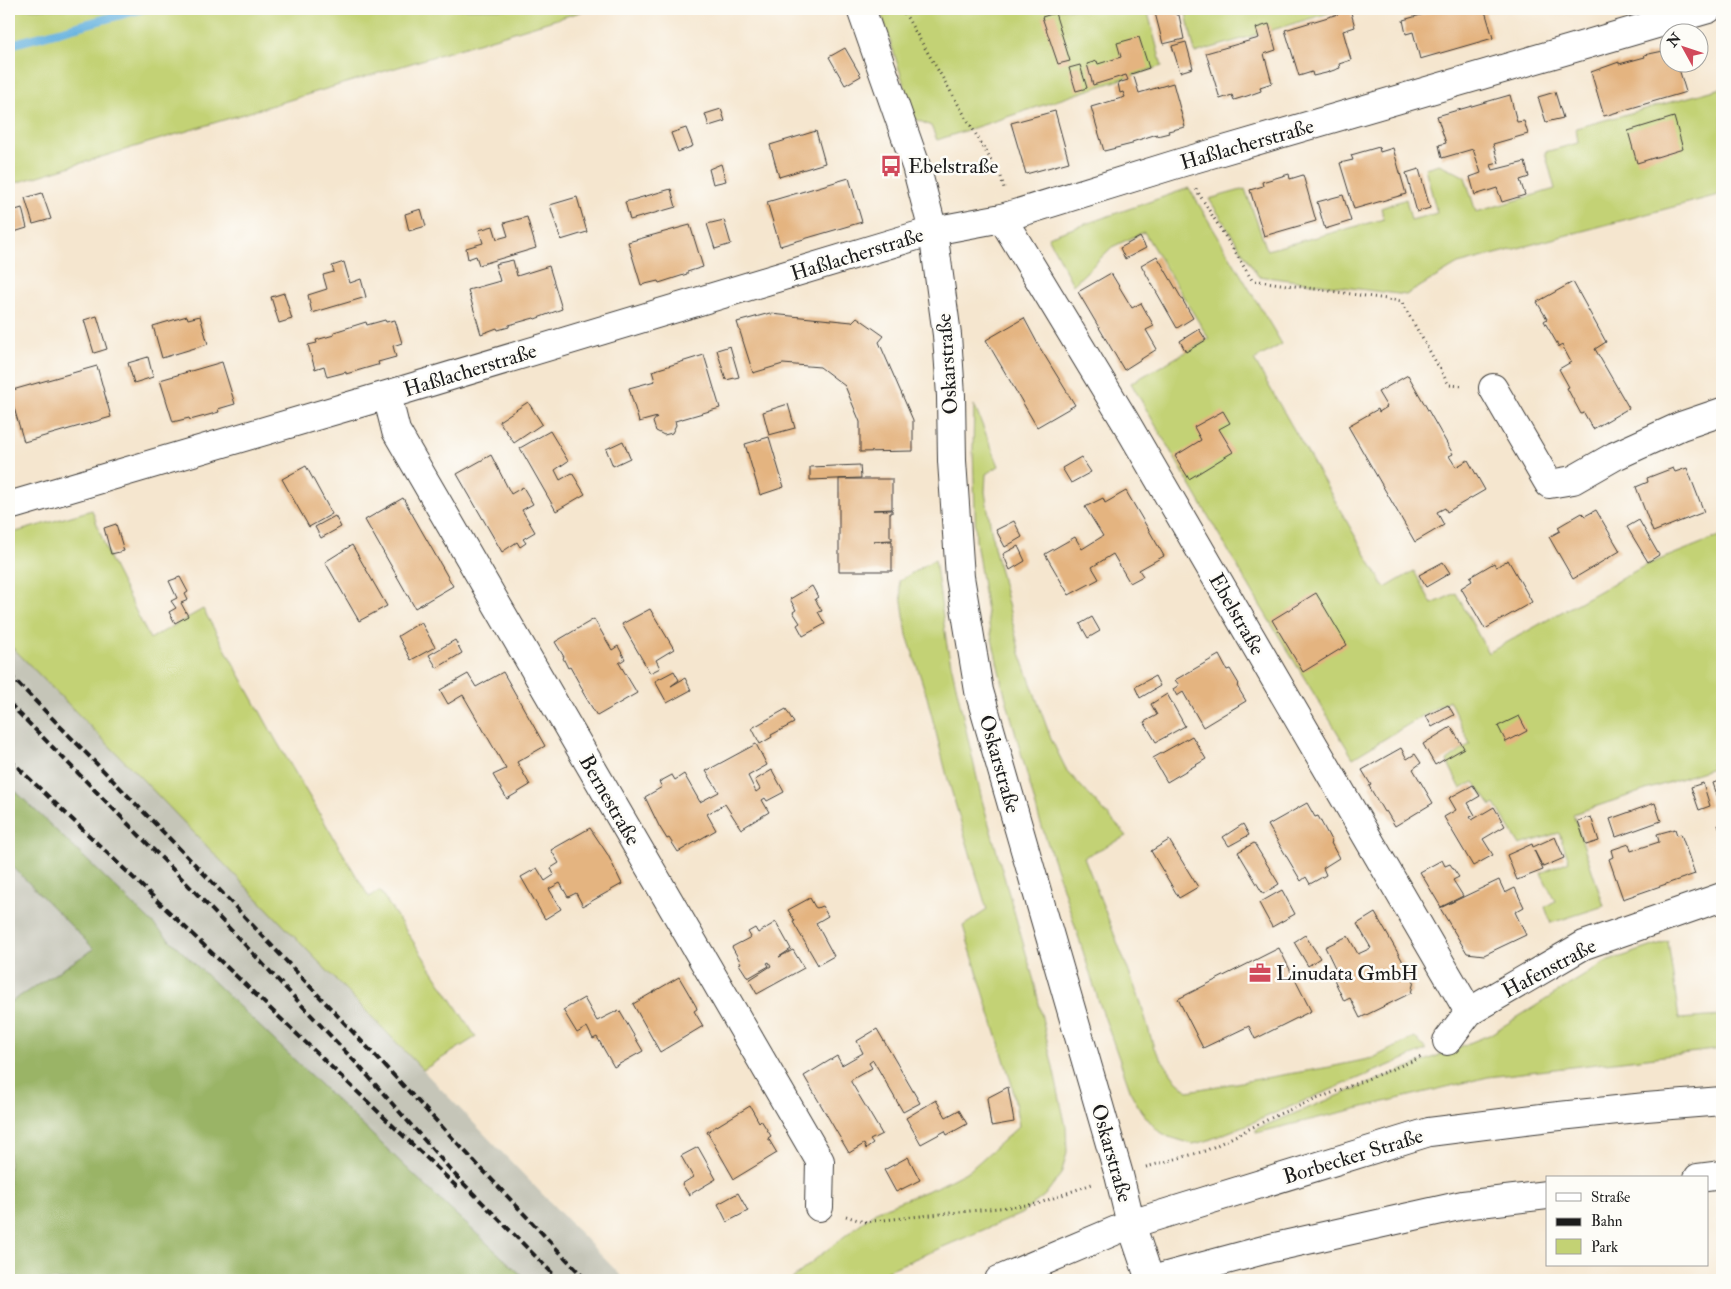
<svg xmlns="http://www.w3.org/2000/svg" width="1731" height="1289" font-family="'IM FELL Double Pica',serif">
<rect width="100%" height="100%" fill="#fdfcf7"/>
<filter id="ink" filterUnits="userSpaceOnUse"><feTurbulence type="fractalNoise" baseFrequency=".02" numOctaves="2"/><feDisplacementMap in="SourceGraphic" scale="10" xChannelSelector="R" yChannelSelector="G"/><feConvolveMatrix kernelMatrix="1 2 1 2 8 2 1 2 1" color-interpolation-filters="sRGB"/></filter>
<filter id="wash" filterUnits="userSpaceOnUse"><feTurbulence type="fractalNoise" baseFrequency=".0096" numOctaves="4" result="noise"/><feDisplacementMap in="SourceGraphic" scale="20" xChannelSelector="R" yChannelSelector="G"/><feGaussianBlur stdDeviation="1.12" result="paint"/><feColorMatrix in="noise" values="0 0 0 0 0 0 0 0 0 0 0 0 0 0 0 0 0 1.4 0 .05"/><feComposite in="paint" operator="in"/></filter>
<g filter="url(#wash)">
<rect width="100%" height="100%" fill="#f5e6cf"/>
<!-- industrial -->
<path fill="#c5c5b8" d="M9,644L143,780L625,1280H527L439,1199L9,785Z
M9,863L94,949L9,1003Z"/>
<!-- green -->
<path fill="#c3d274" stroke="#707748" d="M9,9H590L9,185Z
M880,9H1147L1162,66L937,140L931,126L915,119Z
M1185,9H1328L1329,13L1195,53Z
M1722,88V194L1458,264L1406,295L1258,276L1209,199L1245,189L1267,250L1384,219L1381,208L1406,199L1411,220L1437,213L1425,168L1439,164L1454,171L1465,177L1476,212L1555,189L1545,152L1578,143L1576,128Z
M1189,188L1282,344L1254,360L1385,588L1414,571L1432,604L1456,593L1488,653L1644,566L1722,535V758L1711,762L1713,768L1573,814L1604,906L1551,923L1545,907L1555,901L1541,873L1569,861L1559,833L1520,845L1495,804L1491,806L1474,782L1461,789L1447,761L1470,744L1449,700L1353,758L1258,602L1131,383L1209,339L1144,232L1112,247L1073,285L1048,237Z
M974,405L999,466L986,474L985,492L994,547L1020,653L1051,739L1067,771L1127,836L1084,857L1141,1003L1154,1048L1176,1080L1188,1091L1330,1067L1373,1058L1415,1037L1426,1050L1249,1124L1206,1141L1193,1144L1169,1137L1157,1130L1141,1111L1132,1095L1099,1002L1063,888L1039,818L1002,684L989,625L976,541L973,449Z
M92,510L110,560L150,639L203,609L277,742L369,897L380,891L476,1037L423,1070L143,780L9,644V542L16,532Z
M935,559L947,646L982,800L1034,981L1066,1127L1067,1153L1061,1174L1045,1195L1021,1214L874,1276L869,1280H791L818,1257L878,1210L939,1186L970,1170L1019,1126L1012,1085L963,926L987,910L947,776L927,697L907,635L899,581Z
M1668,941L1679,1019L1722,1016V1049L1488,1077L1256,1133V1129L1489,1035L1606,962Z"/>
<!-- forest -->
<path fill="#9ab466" stroke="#5b6841" d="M9,785L439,1199L527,1280H9V1003L94,949L9,863Z"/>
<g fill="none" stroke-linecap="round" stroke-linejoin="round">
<!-- stream -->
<path stroke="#66b2df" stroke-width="9" d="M9,45L142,9"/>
</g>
<g id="blocks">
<!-- building -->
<path fill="#e4b480" d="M1154,9H1174L1176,15H1179L1184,39L1163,44Z
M1336,9H1350L1355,27L1343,31L1351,60L1339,64L1340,68L1326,73L1313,76L1312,72L1299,76L1285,30L1338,14Z
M1435,9H1489L1485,11L1493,38L1420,59L1413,32L1406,34L1403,20L1435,11Z
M1055,13L1070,61L1058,64L1042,17Z
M1269,24L1276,50L1264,54L1272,83L1260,87L1261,91L1247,96L1234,100L1232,95L1220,99L1206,53L1259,38L1256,28Z
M1139,37L1149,68L1131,74L1134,77L1139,93L1173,83L1185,127L1168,131L1169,133L1157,136V134L1132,142V144L1104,151L1091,107L1125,97L1123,92L1120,93L1118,83L1128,80L1126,75L1093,85L1087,64L1097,61L1098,64L1121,57L1117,43Z
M1186,42L1193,68L1180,72L1172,46Z
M845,48L861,76L845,85L829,57Z
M1668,50V62H1677L1686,92L1604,116L1591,72L1619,62V64L1645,57L1644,55Z
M1080,65L1087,88L1076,91L1069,68Z
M1555,92L1563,118L1546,122L1538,97Z
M1510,95L1517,122L1524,121L1528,134L1493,144L1499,163L1491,165L1493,170L1525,162L1529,177L1520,180L1525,195L1502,202L1497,188L1475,195L1470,177L1481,173L1473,149L1442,158L1439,145L1446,143L1437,116Z
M721,109L725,121L709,126L705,114Z
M1055,111L1069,162L1026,174L1011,123Z
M1674,117L1683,149L1637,163L1628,131Z
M686,128L693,146L678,152L671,133Z
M816,131L825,163L779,177L770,145Z
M1379,147L1380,152L1393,148L1406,194L1354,209L1340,163L1353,160L1351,155Z
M721,164L726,181L713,184L709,169Z
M1419,169L1430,208L1417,212L1406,173Z
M1289,174L1290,179L1303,175L1316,221L1264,236L1250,190L1263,186L1262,182Z
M849,178L862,222L780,246L767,202Z
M671,189L676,207L630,220L625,202Z
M42,193L51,219L33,224L25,198Z
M1343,195L1351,221L1325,229L1317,202Z
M577,197L587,232L561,240L550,205Z
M22,208L27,228L14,232L9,212Z
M421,209L426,226L409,231L405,214Z
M527,217L536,248L479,265L476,256L468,259L466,248L483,243L479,230L493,226L497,239L508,236L504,223Z
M724,220L731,244L715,249L707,224Z
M690,225L703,267L687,272V274L659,283L658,281L641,285L628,242Z
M1140,237L1146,248L1125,259L1120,248Z
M1157,256L1193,318L1177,328L1141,265Z
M513,260L517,276L549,266L562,309L535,319L534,318L509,325V327L498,330L497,328L481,334L468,290L500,281L495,264Z
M344,262L350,283L361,279L366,297L312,313L308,295L327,289L323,275L334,272L332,266Z
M1111,273L1132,308L1141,303L1154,326L1146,330L1157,349L1124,370L1078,292Z
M1573,282L1606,342L1595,349L1629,408L1593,429L1584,413L1581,414L1567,388L1569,387L1559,369L1571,362L1562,345L1559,347L1544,321L1547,319L1537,302Z
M284,293L292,319L279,323L271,297Z
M770,313L771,314L852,322L857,317L884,336L879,342L913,420V451L860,452V422L845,386L820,367L783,364L753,373L737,322Z
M97,316L107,349L94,353L84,320Z
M187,316L188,319L200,316L208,344L162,358L153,326Z
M1024,318L1040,348L1075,405L1037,427L986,340Z
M385,320L386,322L395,320L402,343L393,346L396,357L378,362L379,365H377L346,374V372L327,377L324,366L315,369L308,345L317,343L316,340L334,335V332L366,322L367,325Z
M1199,329L1206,340L1186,352L1180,341Z
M730,346L739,377L726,380L717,350Z
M704,355L720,408L675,421L676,425L672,433L664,435L656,431L653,422L657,417L639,422L629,388L655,381L652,371Z
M148,357L153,377L134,383L128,363Z
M222,362L235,404L218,409L219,412L205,416L190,420L189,418L173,422L160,380Z
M97,366L111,417L24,442L9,391Z
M1408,375L1453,454L1449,456L1456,467L1468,460L1485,490L1447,512L1445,508L1437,512L1444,525L1415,542L1348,426L1378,409L1379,412L1387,407L1378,392Z
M528,402L542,424L514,443L499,421Z
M788,404L795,428L769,435L763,412Z
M1223,411L1230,423L1219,429L1233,452L1189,479L1175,456L1201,440L1194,427Z
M550,431L568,461L555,470L560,480L572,473L585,494L556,511L520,448Z
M769,437L784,487L760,495L745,444Z
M623,441L630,458L613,466L606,449Z
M491,455L511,494L523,487L533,504L522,510L535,532L523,539L526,543L520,547L517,542L502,552L457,474Z
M1081,457L1091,472L1071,483L1062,468Z
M860,465L861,478L810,480V467Z
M306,466L332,514L309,527L282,479Z
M1673,468L1675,472L1687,468L1704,512L1653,532L1636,487L1648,482L1647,478Z
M839,479H892V509L873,510H892V513H890V537H892V540L873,541H892V571H839Z
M1126,491L1164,556L1139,570L1143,576L1130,583L1113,554L1092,567L1099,579L1069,595L1045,554L1075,537L1082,549L1103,536L1085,507L1103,498L1105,503Z
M403,498L453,586L415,608L365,520Z
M1596,510L1620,551L1573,579L1549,537L1560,531L1558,527L1582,513L1585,516Z
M335,516L341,527L321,538L315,527Z
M1639,520L1659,555L1648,562L1627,527Z
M1014,521L1022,537L1005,547L996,530Z
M116,524L124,551L111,554L104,528Z
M352,545L387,606L359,621L325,562Z
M1018,546L1025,561L1010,570L1003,554Z
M1508,560L1532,602L1485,629L1461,588L1472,581L1470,577L1494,563L1496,567Z
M1443,562L1450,573L1426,587L1419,575Z
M180,577L188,592L185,594L188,600L181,603L188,616L175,623L169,612L176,608L171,601L177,598L169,581Z
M812,586L818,597L815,599L822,611L818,612L825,624L803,636L797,625L800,623L793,612L796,610L790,599Z
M1316,593L1347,645L1303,672L1272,620Z
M650,609L674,649L656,660L660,668L650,673L622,624Z
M1092,617L1100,631L1088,638L1080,624Z
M594,619L612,650L618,646L625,659L619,663L637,693L597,716L582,691L583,690L570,667L568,668L563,658L564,657L555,642Z
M421,622L435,647L411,660L398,636Z
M455,640L462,653L437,668L429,655Z
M1219,655L1227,670L1230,669L1239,684L1237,686L1246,701L1203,727L1183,692L1177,696L1173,689L1179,685L1175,680Z
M674,671L679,680L671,686L685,678L691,690L667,703L655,681Z
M503,672L545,746L517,762L530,785L507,799L493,775L506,769L463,695L448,704L440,690L468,674L476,687Z
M1155,676L1160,686L1140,698L1135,687Z
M1167,694L1185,726L1156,742L1144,722L1157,715L1151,704Z
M1448,705L1454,715L1432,727L1426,716Z
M786,709L794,723L771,735L772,737L760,744L752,728Z
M1519,716L1527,731L1506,742L1498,726Z
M1451,727L1464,748L1435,765L1423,744Z
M1192,736L1206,759L1167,782L1153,758Z
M756,744L767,765L748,776L756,792L760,789L755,780L772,770L784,792L767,801L765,798L762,800L769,812L741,829L725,804L707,814L716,830L678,852L669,838L667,839L659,826L645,797L662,787L659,782L672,775L675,780L684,774L700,802L719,792L706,771Z
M1401,748L1407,759L1415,754L1421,763L1413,769L1433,803L1395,826L1386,811L1384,812L1369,786L1371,785L1362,770Z
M1722,780V800L1719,801L1713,783Z
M1703,783L1710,806L1699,810L1691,787Z
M1473,785L1480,796L1468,803L1475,815L1470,817L1472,820L1494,807L1505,826L1483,839L1493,855L1473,866L1444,817L1456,810L1449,798Z
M1307,803L1315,817L1318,816L1332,842L1331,843L1339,858L1323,868L1326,875L1310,884L1306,877L1301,881L1268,825Z
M1655,803L1661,821L1616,837L1610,819Z
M1591,817L1599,841L1586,845L1578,821Z
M1243,824L1249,835L1229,846L1223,837Z
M1718,825H1722V837Z
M590,828L608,855L622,884L583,906L576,893L568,897L560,883L549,889L561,909L545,919L521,877L537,868L545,881L554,875L551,868L559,863L551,850Z
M1675,829L1677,835L1681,834L1695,874L1623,899L1609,859L1613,857L1611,850L1629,844L1631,851L1659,842L1657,834Z
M1555,837L1564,858L1543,867L1534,850L1543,870L1517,880L1507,855L1532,844L1533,847Z
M1169,840L1198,887L1179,898L1151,851Z
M1254,843L1279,884L1263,894L1238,852Z
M1442,860L1445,866L1450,864L1459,877L1453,880L1463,896L1441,907L1420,872Z
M1499,880L1505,893L1515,888L1524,907L1515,912L1526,935L1484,955L1467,953L1440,908Z
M1282,890L1295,914L1272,927L1259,903Z
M810,898L815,907L817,908L822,906L828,916L816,923L834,956L818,965L793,922L795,921L788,910Z
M1375,913L1414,981L1411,993L1360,1018L1350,998L1344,1001L1332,975L1337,972L1325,947L1348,936L1358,954L1371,948L1357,924Z
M776,922L791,949L779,957L793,950L804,968L757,994L749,980L771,966L769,962L767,963L769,966L748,978L739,964L741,963L732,947L751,937L748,932L755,928L758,933Z
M1305,935L1320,958L1308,966L1294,942Z
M1279,948L1311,1011L1255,1039L1249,1026L1203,1048L1178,999Z
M679,977L696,1006L697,1009L694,1011L703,1026L660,1052L633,1004Z
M584,998L597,1021L619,1010L643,1051L614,1067L597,1037L593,1039L587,1027L577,1033L563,1010Z
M877,1029L920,1103L903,1112L873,1060L869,1063L872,1068L851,1080V1082L882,1134L870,1140L873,1144L866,1149L864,1144L849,1153L804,1076L837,1056L842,1065L863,1053L857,1041Z
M1008,1087L1014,1122L991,1126L987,1098Z
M936,1100L946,1117L959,1110L967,1124L947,1135L945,1131L921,1144L906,1118Z
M750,1106L759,1122L761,1120L771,1136L768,1138L777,1153L734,1179L707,1132Z
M698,1147L716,1179L689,1195L682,1184L693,1177L681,1156Z
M908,1157L920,1180L896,1192L884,1170Z
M738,1193L748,1211L727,1222L718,1204Z"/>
</g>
</g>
<g filter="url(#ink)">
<use href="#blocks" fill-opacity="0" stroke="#3d3a37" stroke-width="1"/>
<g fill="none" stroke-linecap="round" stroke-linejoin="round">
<!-- street casing -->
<g stroke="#3d3a37" stroke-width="30">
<path id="street" d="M1002,218L1125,421L1469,1012
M1493,388L1549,484L1573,480L1615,456L1681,426L1722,412
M387,395L396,431L820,1161L819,1207
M9,506L387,395L933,231L1002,218L1180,163L1708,9
M1447,1041L1469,1012L1584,945L1722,897"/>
</g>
<!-- secondary casing -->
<g stroke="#3d3a37" stroke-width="30">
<path id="secondary" d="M861,9L916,166L933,231L947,335L951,396L952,461L960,577L979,691L1119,1175L1131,1224L1150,1280"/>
</g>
<!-- primary casing -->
<g stroke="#3d3a37" stroke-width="30">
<path id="primary" d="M1698,1178L1722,1175
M999,1280L1131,1224L1429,1132L1550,1117L1646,1107L1722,1101
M1152,1280L1271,1248L1463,1205L1547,1195"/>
</g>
<!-- path -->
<path stroke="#3d3a37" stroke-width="3" stroke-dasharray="1 4" stroke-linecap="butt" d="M902,9L1001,177L1004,188
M1196,189L1252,280L1401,301L1449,385L1464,386
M1146,1167L1205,1151L1279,1114L1415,1060L1423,1056
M846,1216L864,1222L1037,1204L1092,1184"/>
<!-- street -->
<use href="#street" stroke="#fff" stroke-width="28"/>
<!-- secondary -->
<use href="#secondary" stroke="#fff" stroke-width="28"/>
<!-- primary -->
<use href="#primary" stroke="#fff" stroke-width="28"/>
<!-- rail -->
<path stroke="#1c1c1c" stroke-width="4" stroke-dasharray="8 4" stroke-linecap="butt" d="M9,674L211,881L586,1280
M9,703L197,894L359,1066L456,1176L559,1280
M9,759L457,1187"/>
</g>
</g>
<!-- icons -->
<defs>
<g id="bus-bare" transform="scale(1.725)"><path d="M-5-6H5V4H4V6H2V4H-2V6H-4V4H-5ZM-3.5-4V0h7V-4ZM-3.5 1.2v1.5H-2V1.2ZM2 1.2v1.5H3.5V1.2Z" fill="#d1495b" stroke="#fdfcf7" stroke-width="2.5" paint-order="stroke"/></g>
<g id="office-bare" transform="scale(1.725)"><path d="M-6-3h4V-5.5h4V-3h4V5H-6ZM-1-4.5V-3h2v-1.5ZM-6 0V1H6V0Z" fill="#d1495b" stroke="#fdfcf7" stroke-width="2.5" paint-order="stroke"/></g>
</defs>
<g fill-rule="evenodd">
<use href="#bus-bare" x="891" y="166"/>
<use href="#office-bare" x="1260" y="973"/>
</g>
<g text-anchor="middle" stroke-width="5" stroke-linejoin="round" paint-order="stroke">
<!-- street labels -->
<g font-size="21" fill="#1c1c1c" stroke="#fdfcf7">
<text transform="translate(1247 144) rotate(-16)" y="7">Haßlacherstraße</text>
<text transform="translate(857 254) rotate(-17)" y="7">Haßlacherstraße</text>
<text transform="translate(947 364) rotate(-94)" y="7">Oskarstraße</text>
<text transform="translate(470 370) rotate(-17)" y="7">Haßlacherstraße</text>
<text transform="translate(1237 614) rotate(60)" y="7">Ebelstraße</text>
<text transform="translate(1000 764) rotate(74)" y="7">Oskarstraße</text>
<text transform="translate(610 800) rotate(60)" y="7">Bernestraße</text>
<text transform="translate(1549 968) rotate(-28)" y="7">Hafenstraße</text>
<text transform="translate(1112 1153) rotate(74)" y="7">Oskarstraße</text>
<text transform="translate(1353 1156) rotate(-17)" y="7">Borbecker Straße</text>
</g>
<!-- poi labels -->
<g font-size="21" fill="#1c1c1c" stroke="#fdfcf7" text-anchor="start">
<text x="908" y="173">Ebelstraße</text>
<text x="1276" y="980">Linudata GmbH</text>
</g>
</g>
<!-- margin -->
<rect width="1731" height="1289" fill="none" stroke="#fdfcf7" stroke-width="30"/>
<!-- legend -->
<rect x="1546" y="1176" width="162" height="90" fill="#fdfcf7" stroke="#a3a29f"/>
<rect x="1556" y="1193" width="25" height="8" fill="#ffffff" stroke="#a3a29f"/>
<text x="1591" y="1202" font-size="15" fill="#1c1c1c">Straße</text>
<rect x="1556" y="1218" width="25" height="8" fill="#1c1c1c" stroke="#a3a29f"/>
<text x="1591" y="1226" font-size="15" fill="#1c1c1c">Bahn</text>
<rect x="1556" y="1239" width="25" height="15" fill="#c3d274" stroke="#a3a29f"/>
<text x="1591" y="1252" font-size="15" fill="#1c1c1c">Park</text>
<!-- north arrow -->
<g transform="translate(1684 48) rotate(310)"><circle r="24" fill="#fdfcf7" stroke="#a3a29f"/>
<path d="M0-4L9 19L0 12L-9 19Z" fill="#d1495b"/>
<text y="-8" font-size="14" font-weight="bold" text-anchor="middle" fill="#1c1c1c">N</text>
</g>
</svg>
